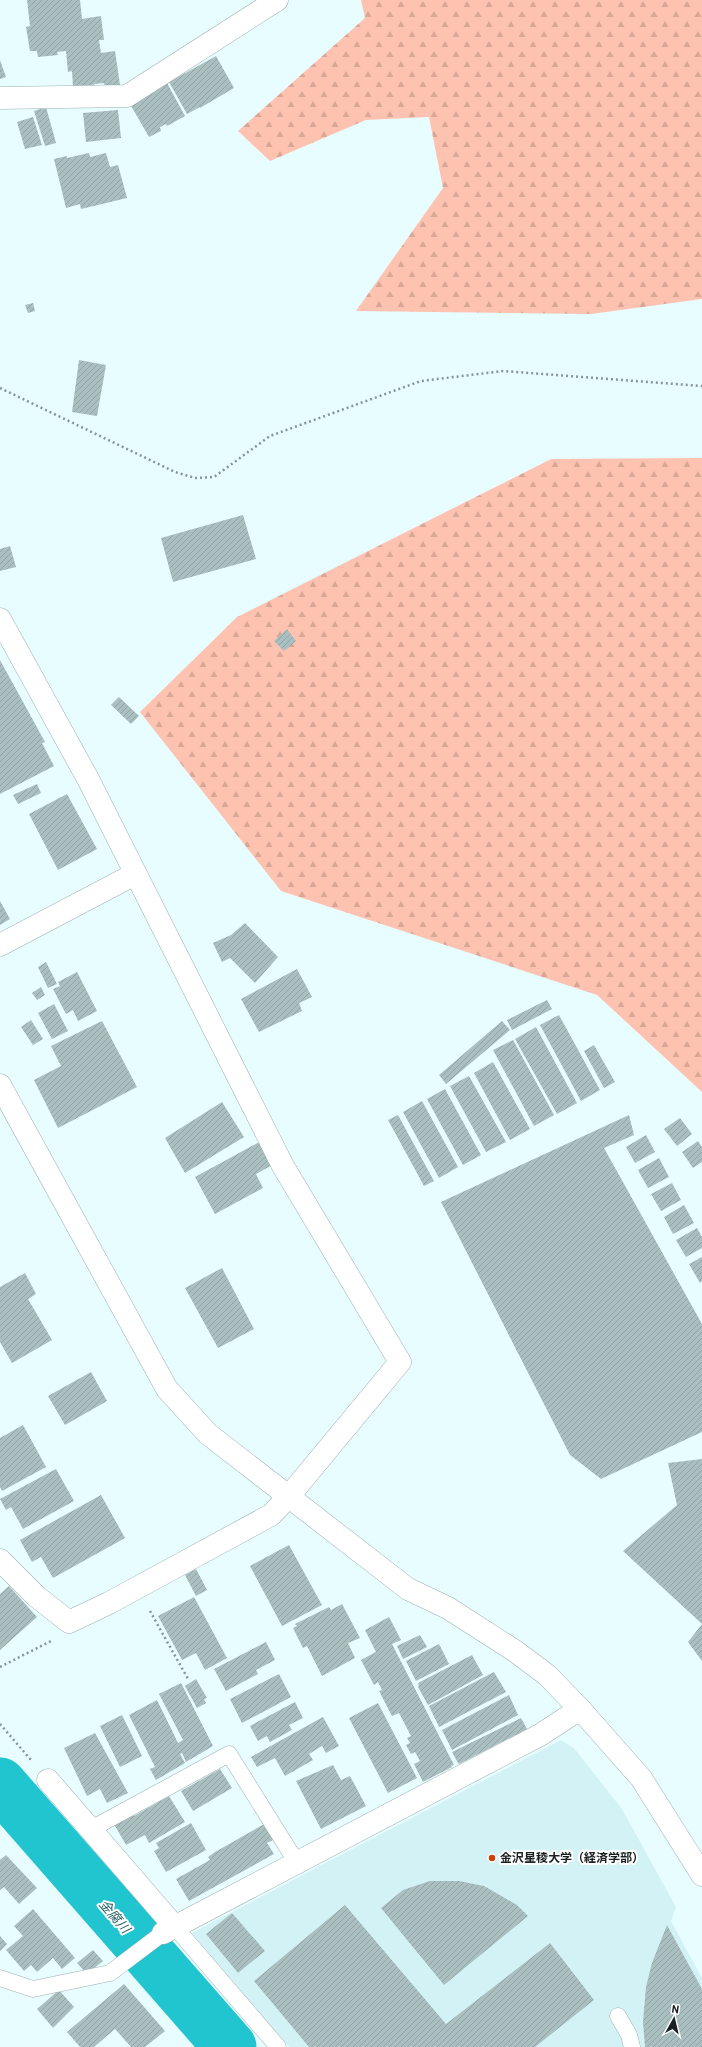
<svg xmlns="http://www.w3.org/2000/svg" width="702" height="2047" font-family="Barlow,'Noto Sans JP',sans-serif">
<defs>
<pattern id="forest-firs" width="22" height="20" patternUnits="userSpaceOnUse"><rect width="22" height="20" fill="#fec3b0"/><path d="M5 1l3.5 6h-7zM16 11l3.5 6h-7z" fill="#d9a797"/></pattern>
<pattern id="building-hatch" width="6" height="6" patternUnits="userSpaceOnUse"><rect width="6" height="6" fill="#aabfc0"/><path d="M-1 1l2-2M0 6l6-6M5 7l2-2" fill="none" stroke="#92a4a5"/></pattern>
</defs>
<rect width="100%" height="100%" fill="#e8fdff"/>
<!-- built -->
<path fill="#d3f2f5" d="M561,1740L574,1748L622,1809L676,1907L671,1921L702,1978V2047H289L192,1933Z"/>
<!-- forest -->
<path fill="url(#forest-firs)" d="M361,0H702V299L591,314L356,311L443,188L429,117L366,120L270,161L238,131L365,18Z
M702,458V1092L597,995L281,891L140,712L237,617L551,459Z"/>
<g fill="none" stroke-linecap="round" stroke-linejoin="round">
<!-- river -->
<path stroke="#20c5d0" stroke-width="53" d="M0,1784L230,2047"/>
</g>
<!-- building -->
<path fill="url(#building-hatch)" d="M27,0H80L82,19L101,16L104,40H99L101,53L115,51L120,85L105,88L104,83L94,84L95,87H73L72,71L68,72L66,51L57,52L58,55L38,57L37,51H30L26,27L30,26Z
M216,56L234,88L200,108V107L187,114L169,82Z
M0,60L6,77L0,79Z
M167,83L185,116L167,126L166,124L160,127L161,131L149,137L130,104Z
M46,107L56,143L45,146L34,111Z
M118,110L121,138L86,142L83,113Z
M33,117L42,145L25,149L17,122Z
M89,153L90,157L106,153L110,167L118,165L127,198L81,209L80,204L66,208L54,159L67,156V158Z
M33,303L35,311L28,313L25,305Z
M79,360L106,365L97,416L72,412Z
M243,515L256,559L173,582L161,538Z
M10,546L16,567L0,571V549Z
M287,629L296,641L284,651L274,641Z
M0,660L45,742L42,743L54,766L0,794Z
M119,697L139,716L131,724L111,705Z
M37,784L41,793L18,804L13,795Z
M67,794L97,849L58,870L29,814Z
M0,901L10,919L0,925Z
M245,923L278,957L255,983L230,958L222,962L213,943L231,935Z
M46,962L57,984L48,988L38,967Z
M297,969L312,997L299,1003L302,1011L259,1032L241,999Z
M77,972L97,1011L78,1021L73,1010L66,1014L53,989L60,986L58,982Z
M41,987L45,995L37,1000L32,993Z
M547,1000L552,1009L512,1030L507,1020Z
M54,1004L68,1031L52,1039L38,1013Z
M559,1015L600,1090L581,1101L540,1025Z
M31,1020L43,1039L33,1045L21,1027Z
M102,1021L137,1087L58,1128L34,1080L61,1066L51,1046Z
M502,1021L510,1030L446,1084L439,1075Z
M536,1027L577,1103L557,1114L515,1039Z
M513,1040L554,1115L534,1126L493,1050Z
M594,1045L615,1082L604,1088L584,1051Z
M493,1062L530,1129L510,1140L474,1073Z
M469,1076L506,1142L486,1152L450,1086Z
M445,1089L481,1155L463,1165L427,1099Z
M422,1101L458,1167L439,1178L403,1112Z
M222,1102L244,1137L185,1173L165,1138Z
M398,1115L434,1181L424,1186L388,1120Z
M629,1115L634,1135L604,1148L702,1324V1432L601,1479L570,1455L441,1202Z
M680,1118L692,1134L677,1146L664,1129Z
M646,1135L655,1152L635,1163L626,1147Z
M263,1140L276,1163L256,1174L263,1188L215,1214L195,1177Z
M698,1141L702,1147V1162L693,1168L682,1152Z
M659,1158L669,1177L648,1188L638,1170Z
M672,1183L681,1200L661,1211L651,1194Z
M684,1205L694,1223L673,1234L664,1217Z
M697,1228L702,1237V1248L686,1257L676,1240Z
M702,1257V1281L700,1283L689,1264Z
M222,1268L254,1329L218,1348L185,1288Z
M25,1273L36,1294L28,1299L52,1340L12,1363L0,1342V1287Z
M91,1372L107,1401L65,1425L48,1396Z
M23,1425L46,1467L2,1491L0,1487V1438Z
M702,1459V1661L688,1642L702,1624L623,1551L677,1505L668,1463Z
M56,1469L74,1501L23,1529L11,1507L6,1510L0,1499Z
M101,1495L125,1538L53,1578L41,1557L32,1562L20,1540Z
M289,1545L322,1605L282,1626L250,1566Z
M196,1569L207,1590L196,1596L185,1575Z
M9,1586L37,1617L0,1650V1594Z
M194,1597L227,1658L205,1670L196,1653L182,1660L158,1616Z
M342,1604L360,1638L348,1643L355,1658L322,1676L307,1646L303,1648L293,1628L297,1626L295,1624L329,1607L331,1610Z
M389,1617L401,1640L392,1644L454,1765L451,1766L452,1767L423,1782L414,1764L420,1761L415,1752L411,1754L406,1745L410,1743L407,1738L411,1736L399,1713L392,1716L379,1691L382,1690L378,1682L374,1685L361,1660L376,1652L365,1630Z
M420,1635L427,1647L403,1659L397,1646Z
M266,1642L275,1660L256,1670L258,1674L226,1691L214,1669Z
M439,1644L449,1664L416,1681L406,1661Z
M472,1655L483,1675L428,1705L418,1687L419,1686L418,1683Z
M494,1672L506,1692L439,1727L429,1706Z
M279,1674L291,1697L242,1723L230,1699Z
M196,1679L207,1698L204,1699L206,1703L197,1708L185,1686Z
M181,1683L213,1746L186,1762L182,1753L180,1754L185,1763L156,1780L150,1769L155,1767L129,1715L157,1700L178,1743L183,1740L159,1694Z
M509,1695L518,1715L452,1750L442,1730Z
M295,1702L303,1718L289,1725L292,1730L270,1742L267,1736L258,1741L250,1726Z
M378,1703L417,1778L388,1793L349,1718Z
M122,1715L142,1756L120,1767L100,1726Z
M323,1717L339,1746L326,1753L322,1746L309,1754L313,1760L285,1776L275,1758L257,1767L251,1757Z
M521,1718L527,1729L459,1764L458,1763L452,1752Z
M95,1733L128,1793L107,1803L100,1789L87,1796L64,1748Z
M333,1765L341,1780L350,1776L366,1806L321,1829L296,1781Z
M220,1769L232,1788L193,1811L181,1791Z
M169,1796L185,1822L149,1843L145,1835L126,1845L114,1824L132,1813L134,1816Z
M191,1823L206,1850L166,1872L154,1851L159,1848L156,1843Z
M266,1823L275,1839L267,1843L274,1854L189,1901L176,1879L210,1860L208,1857L215,1852Z
M6,1855L37,1888L19,1904L4,1887L0,1890V1860Z
M430,1881H459L484,1886L517,1905L528,1916L444,1985L381,1908L403,1890Z
M345,1905L446,2024L550,1943L594,2000L535,2047H309L254,1981Z
M33,1909L75,1958L62,1969L53,1958L37,1972L31,1965L24,1971L6,1950L23,1936L14,1926Z
M232,1913L265,1951L238,1973L206,1934Z
M667,1925L702,1989V2047H645L643,2022L646,1987L652,1963Z
M0,1936L7,1944L0,1951Z
M93,1950L103,1961L87,1974L77,1963Z
M124,1984L165,2031L145,2047H131L115,2029L94,2047H80L67,2032Z
M59,1990L74,2007L53,2028L37,2009Z"/>
<g fill="none" stroke-linecap="round" stroke-linejoin="round">
<!-- service casing -->
<g stroke="#9cb0b1" stroke-width="17">
<path id="service" d="M91,1829L229,1754L297,1863
M175,1927L278,2047
M0,1978L33,1989L110,1973L163,1933
M618,2016L629,2035L632,2047"/>
</g>
<!-- minor casing -->
<g stroke="#9cb0b1" stroke-width="23">
<path id="minor" d="M0,98L127,96L277,0
M0,619L88,779L283,1166L400,1362L289,1496L271,1515L109,1603L69,1622L36,1596L0,1560
M0,945L135,874
M48,1780L175,1927
M163,1933L540,1735L580,1709"/>
</g>
<!-- tertiary casing -->
<g stroke="#9cb0b1" stroke-width="23">
<path id="tertiary" d="M0,1085L167,1389L208,1434L408,1589L448,1608L515,1651L547,1675L580,1709L641,1778L702,1875"/>
</g>
<!-- path -->
<path stroke="#869596" stroke-width="2.5" stroke-dasharray="2 3" stroke-linecap="butt" d="M0,388L175,472L195,478L214,477L270,436L421,381L503,371L702,386
M150,1611L188,1679
M0,1667L51,1641
M0,1724L31,1760"/>
<!-- service -->
<use href="#service" stroke="#fff" stroke-width="16"/>
<!-- minor -->
<use href="#minor" stroke="#fff" stroke-width="22"/>
<!-- tertiary -->
<use href="#tertiary" stroke="#fff" stroke-width="22"/>
</g>
<!-- markers -->
<circle fill="#c94305" stroke="#fff" stroke-width="1.5" cx="492" cy="1858" r="4"/>
<g text-anchor="middle" stroke-width="4" stroke-linejoin="round" paint-order="stroke">
<!-- poi labels -->
<g font-size="12" font-weight="bold" fill="#1a2122" stroke="#fff" text-anchor="start">
<text x="500" y="1862">金沢星稜大学（経済学部）</text>
</g>
<!-- water labels -->
<g font-size="13" font-style="italic" fill="#1c595e" stroke="#fff">
<text transform="translate(115 1916) rotate(49)" y="5">金腐川</text>
</g>
</g>
<!-- north arrow -->
<g transform="translate(674 2019) rotate(8)" stroke="#ffffff" stroke-width="3" paint-order="stroke">
<path d="M0-3L7 15L0 10L-7 15Z" fill="#1a2122"/>
<text y="-6" font-size="11" font-weight="bold" text-anchor="middle" fill="#1a2122">N</text>
</g>
</svg>
